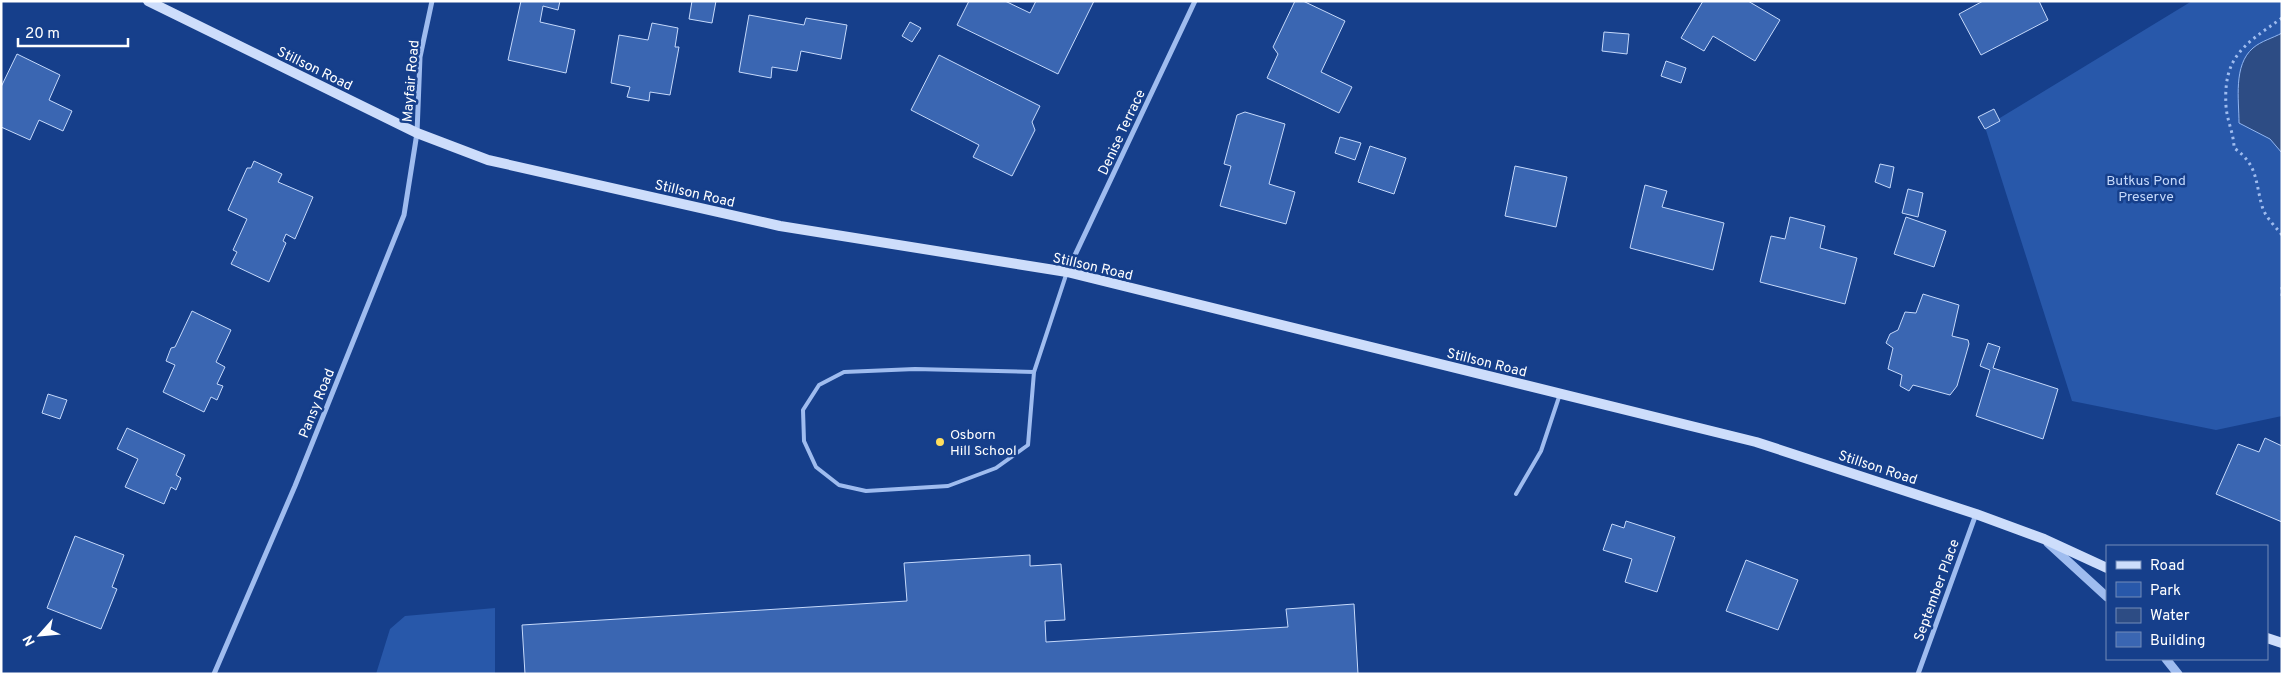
<svg xmlns="http://www.w3.org/2000/svg" width="2283" height="675" font-family="Overpass,sans-serif">
<rect width="100%" height="100%" fill="#163f8b"/>
<!-- green -->
<path fill="#2858aa" d="M2192,1H2282V416L2216,430L2072,401L1985,127Z
M495,608V674H376L390,629L405,616Z"/>
<!-- water -->
<path fill="#2d4c84" stroke="#91b6f2" d="M2282,33V153L2270,139L2239,123C2239,100 2233,65 2253,48C2261,41 2273,38 2282,33Z"/>
<!-- building -->
<path fill="#3a66b2" stroke="#c5d9fb" d="M521,1H560L558,10L543,6L540,22L575,30L566,73L508,60Z
M692,1H716L712,23L689,19Z
M969,1H1005L1030,13L1036,1H1094L1058,74L957,25Z
M1295,1H1303L1345,21L1321,72L1352,87L1339,113L1267,78L1278,54L1273,47Z
M1703,1H1748L1780,20L1755,61L1713,36L1704,51L1681,38Z
M1983,1H2039L2048,20L1981,55L1959,14Z
M749,15L804,25L806,18L847,25L841,59L801,51L797,71L772,67L771,78L739,72Z
M910,22L921,28L912,42L902,36Z
M652,23L678,28L675,47H679L670,95L650,92L649,101L627,97L630,87L611,83L619,35L648,40Z
M1604,32L1629,34L1627,54L1602,51Z
M17,54L60,75L49,100L72,111L63,131L39,120L30,140L1,127V87Z
M939,55L1040,106L1032,122L1035,130L1012,176L973,157L979,145L911,110Z
M1666,61L1686,68L1681,83L1661,76Z
M1994,109L2000,121L1985,129L1978,117Z
M1245,112L1285,124L1269,184L1295,192L1286,224L1220,206L1231,166L1224,164L1237,115Z
M1340,137L1361,143L1355,160L1335,153Z
M1370,146L1406,158L1394,194L1358,182Z
M254,161L282,174L278,182L313,197L295,239L286,234L283,241L286,243L269,282L231,264L237,252L233,250L247,219L228,210L247,168H251Z
M1880,164L1894,167L1890,188L1875,182Z
M1515,166L1567,177L1556,227L1505,216Z
M1645,185L1667,191L1662,207L1724,223L1713,270L1630,248Z
M1908,189L1923,193L1918,217L1902,213Z
M1790,217L1825,226L1820,248L1857,258L1845,304L1760,282L1771,236L1785,239Z
M1906,217L1946,231L1934,267L1894,254Z
M1923,294L1959,305L1952,336L1968,340L1969,344L1957,386L1950,395L1913,385L1909,391L1900,386L1902,375L1888,369L1893,348L1886,343L1890,334L1898,330L1905,312L1916,313Z
M192,311L231,330L216,362L225,367L217,384L223,386L217,400L211,397L204,412L163,392L175,365L166,361L171,348L175,347Z
M1988,343L2000,347L1993,368L2058,389L2043,439L1976,416L1990,370L1980,366Z
M48,394L67,400L60,419L42,413Z
M127,428L185,455L176,475L181,478L176,490L171,487L164,504L125,487L138,459L117,449Z
M2265,438L2282,446V522L2216,494L2238,444L2259,452Z
M1626,521L1675,537L1657,592L1625,582L1632,559L1603,550L1612,524L1624,528Z
M75,536L124,555L112,587L117,589L101,629L47,608Z
M1030,555V566L1061,564L1065,620L1045,621L1046,642L1288,627L1286,609L1354,604L1358,674H525L522,625L907,601L904,563Z
M1746,560L1798,580L1778,630L1726,611Z"/>
<g fill="none" stroke-linecap="round" stroke-linejoin="round">
<!-- path -->
<path stroke="#9fbcef" stroke-width="3" stroke-dasharray="2.5 4" stroke-linecap="butt" d="M2282,18C2244,45 2223,56 2226,106C2227,121 2234,134 2234,148C2258,165 2255,181 2262,206C2265,217 2275,226 2282,235
M2282,287V296"/>
<!-- service -->
<path stroke="#9fbcef" stroke-width="4" d="M1034,372L915,369L844,372L819,385L803,410L804,441L816,467L839,485L866,491L948,486L996,468L1028,445L1034,372L1067,272
M1516,494L1541,451L1560,394"/>
<!-- minor -->
<path stroke="#9fbcef" stroke-width="5" d="M1067,272L1195,1
M214,674L295,486L404,215L417,133L420,57L432,1
M1918,674L1976,514"/>
<!-- tertiary -->
<path stroke="#9fbcef" stroke-width="9" d="M2048,543L2107,597
M2166,659L2178,674"/>
<!-- secondary -->
<path stroke="#cdddfb" stroke-width="10" d="M148,1L417,133L488,160L780,226L1067,272L1756,442L1976,514L2044,539L2107,568
M2267,638L2282,643"/>
</g>
<!-- markers -->
<circle fill="#ffde5d" stroke="#163f8b" stroke-width="2" cx="940" cy="442" r="5"/>
<g text-anchor="middle" stroke-width="5" stroke-linejoin="round" paint-order="stroke">
<!-- street labels -->
<g font-size="14" fill="#fff" stroke="#163f8b">
<text transform="translate(315 68) rotate(26)" y="5">Stillson Road</text>
<text transform="translate(410 81) rotate(-85)" y="5">Mayfair Road</text>
<text transform="translate(1121 132) rotate(-65)" y="5">Denise Terrace</text>
<text transform="translate(695 193) rotate(13)" y="5">Stillson Road</text>
<text transform="translate(1093 266) rotate(13)" y="5">Stillson Road</text>
<text transform="translate(1487 362) rotate(14)" y="5">Stillson Road</text>
<text transform="translate(316 403) rotate(-68)" y="5">Pansy Road</text>
<text transform="translate(1878 467) rotate(18)" y="5">Stillson Road</text>
<text transform="translate(1936 590) rotate(-70)" y="5">September Place</text>
</g>
<!-- park labels -->
<g font-size="14" fill="#c5d9fb" stroke="#163f8b">
<text x="2146" y="185">Butkus Pond<tspan x="2146" dy="16">Preserve</tspan></text>
</g>
<!-- poi labels -->
<g font-size="14" fill="#fff" stroke="#163f8b" text-anchor="start">
<text x="950" y="439">Osborn<tspan x="950" dy="16">Hill School</tspan></text>
</g>
</g>
<!-- border -->
<rect width="2283" height="675" fill="none" stroke="#ffffff" stroke-width="5"/>
<!-- legend -->
<rect x="2106" y="545" width="162" height="115" fill="#163f8b" stroke="#738cb9"/>
<rect x="2116" y="561" width="25" height="8" fill="#cdddfb" stroke="#738cb9"/>
<text x="2150" y="570" font-size="15" fill="#ffffff">Road</text>
<rect x="2116" y="582" width="25" height="15" fill="#2858aa" stroke="#738cb9"/>
<text x="2150" y="595" font-size="15" fill="#ffffff">Park</text>
<rect x="2116" y="608" width="25" height="15" fill="#2d4c84" stroke="#738cb9"/>
<text x="2150" y="620" font-size="15" fill="#ffffff">Water</text>
<rect x="2116" y="632" width="25" height="15" fill="#3a66b2" stroke="#738cb9"/>
<text x="2150" y="645" font-size="15" fill="#ffffff">Building</text>
<!-- north arrow -->
<g transform="translate(40 635) rotate(243)" stroke="#163f8b" stroke-width="4" paint-order="stroke">
<path d="M0-4L9 19L0 12L-9 19Z" fill="#ffffff"/>
<text y="-8" font-size="14" font-weight="bold" text-anchor="middle" fill="#ffffff">N</text>
</g>
<!-- scale -->
<path d="M18 38v8h110v-8" fill="none" stroke="#ffffff" stroke-width="2.5"/>
<text x="25" y="38" font-size="15" fill="#ffffff" stroke="#163f8b" stroke-width="4" paint-order="stroke">20 m</text>
</svg>
